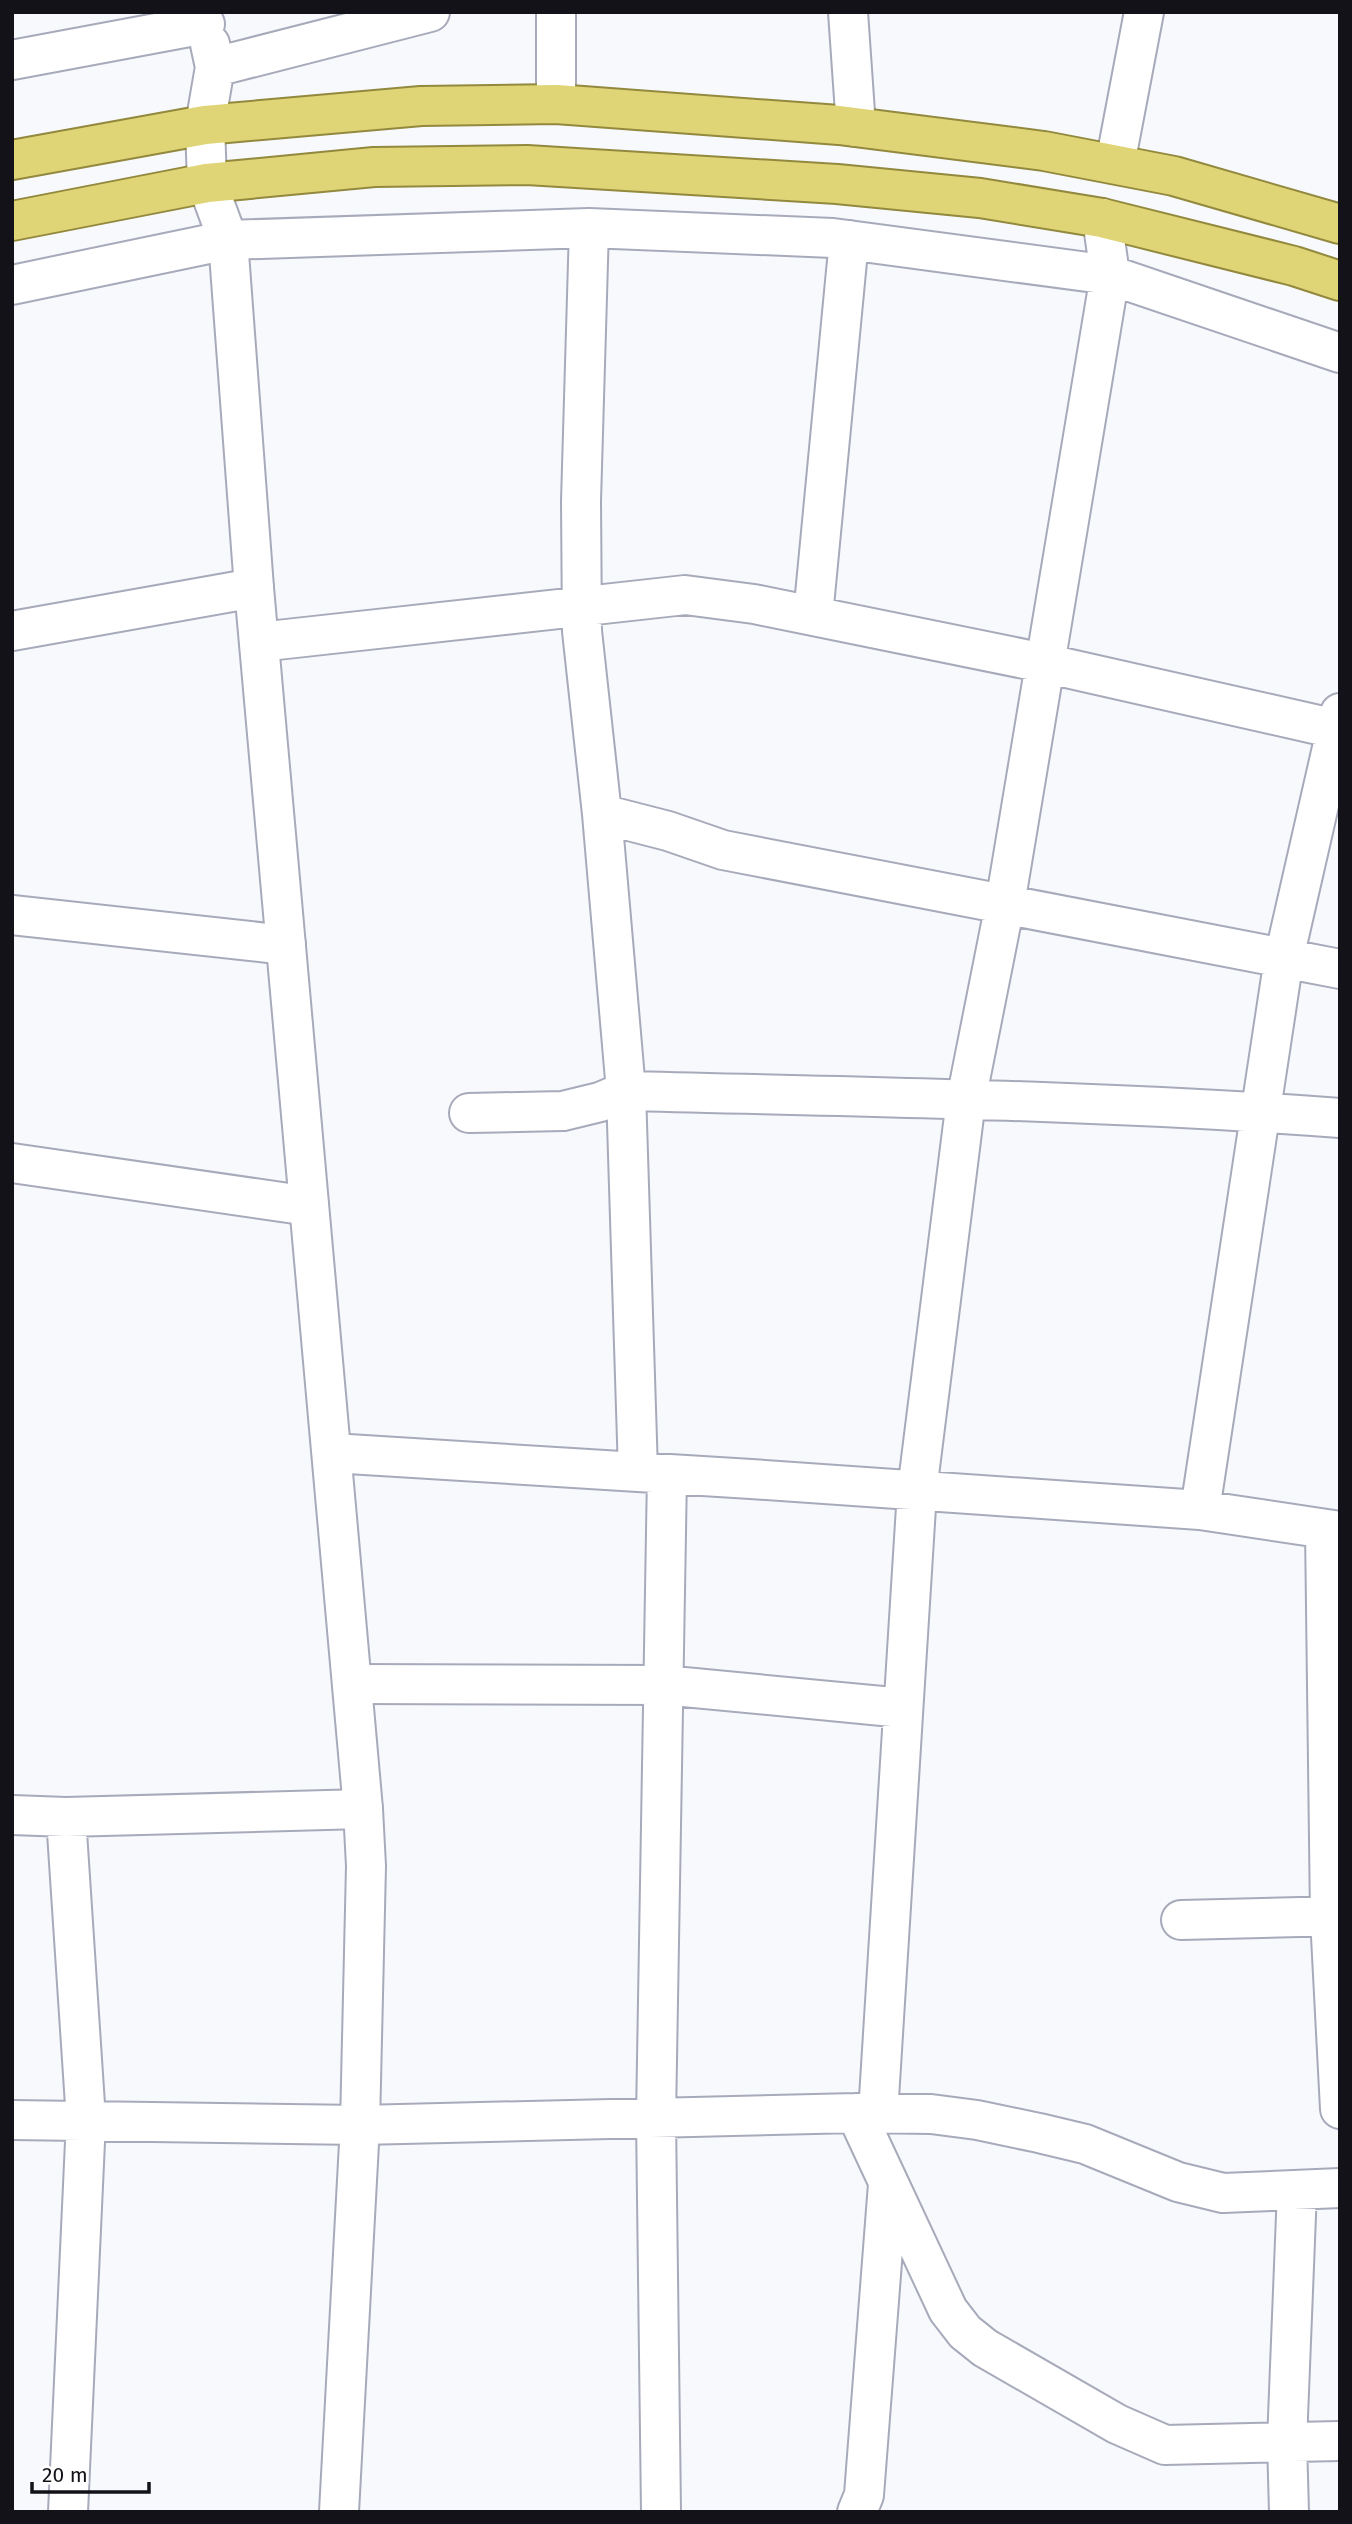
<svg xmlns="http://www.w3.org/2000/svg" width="1352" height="2524" font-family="'Fira Sans',sans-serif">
<rect width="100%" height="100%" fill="#f8f9fc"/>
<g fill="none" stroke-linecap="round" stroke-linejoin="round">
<!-- minor casing -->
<g stroke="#a7aaba" stroke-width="42">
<path id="minor" d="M848,12L856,127
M12,60L205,24
M215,67L430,12
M556,104V12
M205,125L215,67L210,44
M1115,164L1144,12
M589,228L581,501L582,631L602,814L668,831L723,850L1340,969
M12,285L228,240L589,228L833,238L1110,275L1340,353
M813,616L849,240
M12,631L254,588
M259,642L685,595L754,604L1044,663L1336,729
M602,814L626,1091L638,1472
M12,915L286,945
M469,1113L563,1111L600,1102L626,1091C864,1097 1102,1100 1340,1118
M12,1163L309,1206
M332,1453L751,1479L1200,1510L1340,1531
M1200,1510L1284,958L1340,713
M1325,1529L1330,1917L1340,2109
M352,1684L663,1685L903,1708
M12,1815L66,1817L363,1809
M66,1817L86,2120L68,2512
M1181,1920L1340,1916
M856,2113L948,2310L965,2332L985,2348L1117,2424L1165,2445L1340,2441
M878,2114L917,1491L966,1100L1005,904L1110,275L1102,218
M12,2120L360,2125L856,2113L931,2114L977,2120L1039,2133L1085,2144L1178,2182L1223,2193L1340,2188
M661,2512L656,2118L667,1474
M857,2512L864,2495L888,2184
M1289,2512L1287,2442L1297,2190"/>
</g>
<!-- tertiary casing -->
<g stroke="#a7aaba" stroke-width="42">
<path id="tertiary" d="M205,125L207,183L228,240L254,588L363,1809L366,1866L360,2125L339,2512"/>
</g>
<!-- trunk casing -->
<g stroke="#92893e" stroke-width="42">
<path id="trunk" d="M12,160L205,125L421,106L556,104L839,125L1044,151L1174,176L1340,224
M12,221L207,183L374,167L527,165L837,184L980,198L1102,218L1294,266L1340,281"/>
</g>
<!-- minor -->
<use href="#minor" stroke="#fff" stroke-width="38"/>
<!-- tertiary -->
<use href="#tertiary" stroke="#fff" stroke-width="38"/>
<!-- trunk -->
<use href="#trunk" stroke="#dfd476" stroke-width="38"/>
</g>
<!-- border -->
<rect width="1352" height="2524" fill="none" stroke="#121218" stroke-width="28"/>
<!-- scale -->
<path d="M32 2482v10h117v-10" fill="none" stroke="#121218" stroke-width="3.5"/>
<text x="42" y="2482" font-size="21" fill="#121218" stroke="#ffffff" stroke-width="5" paint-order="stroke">20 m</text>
</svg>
